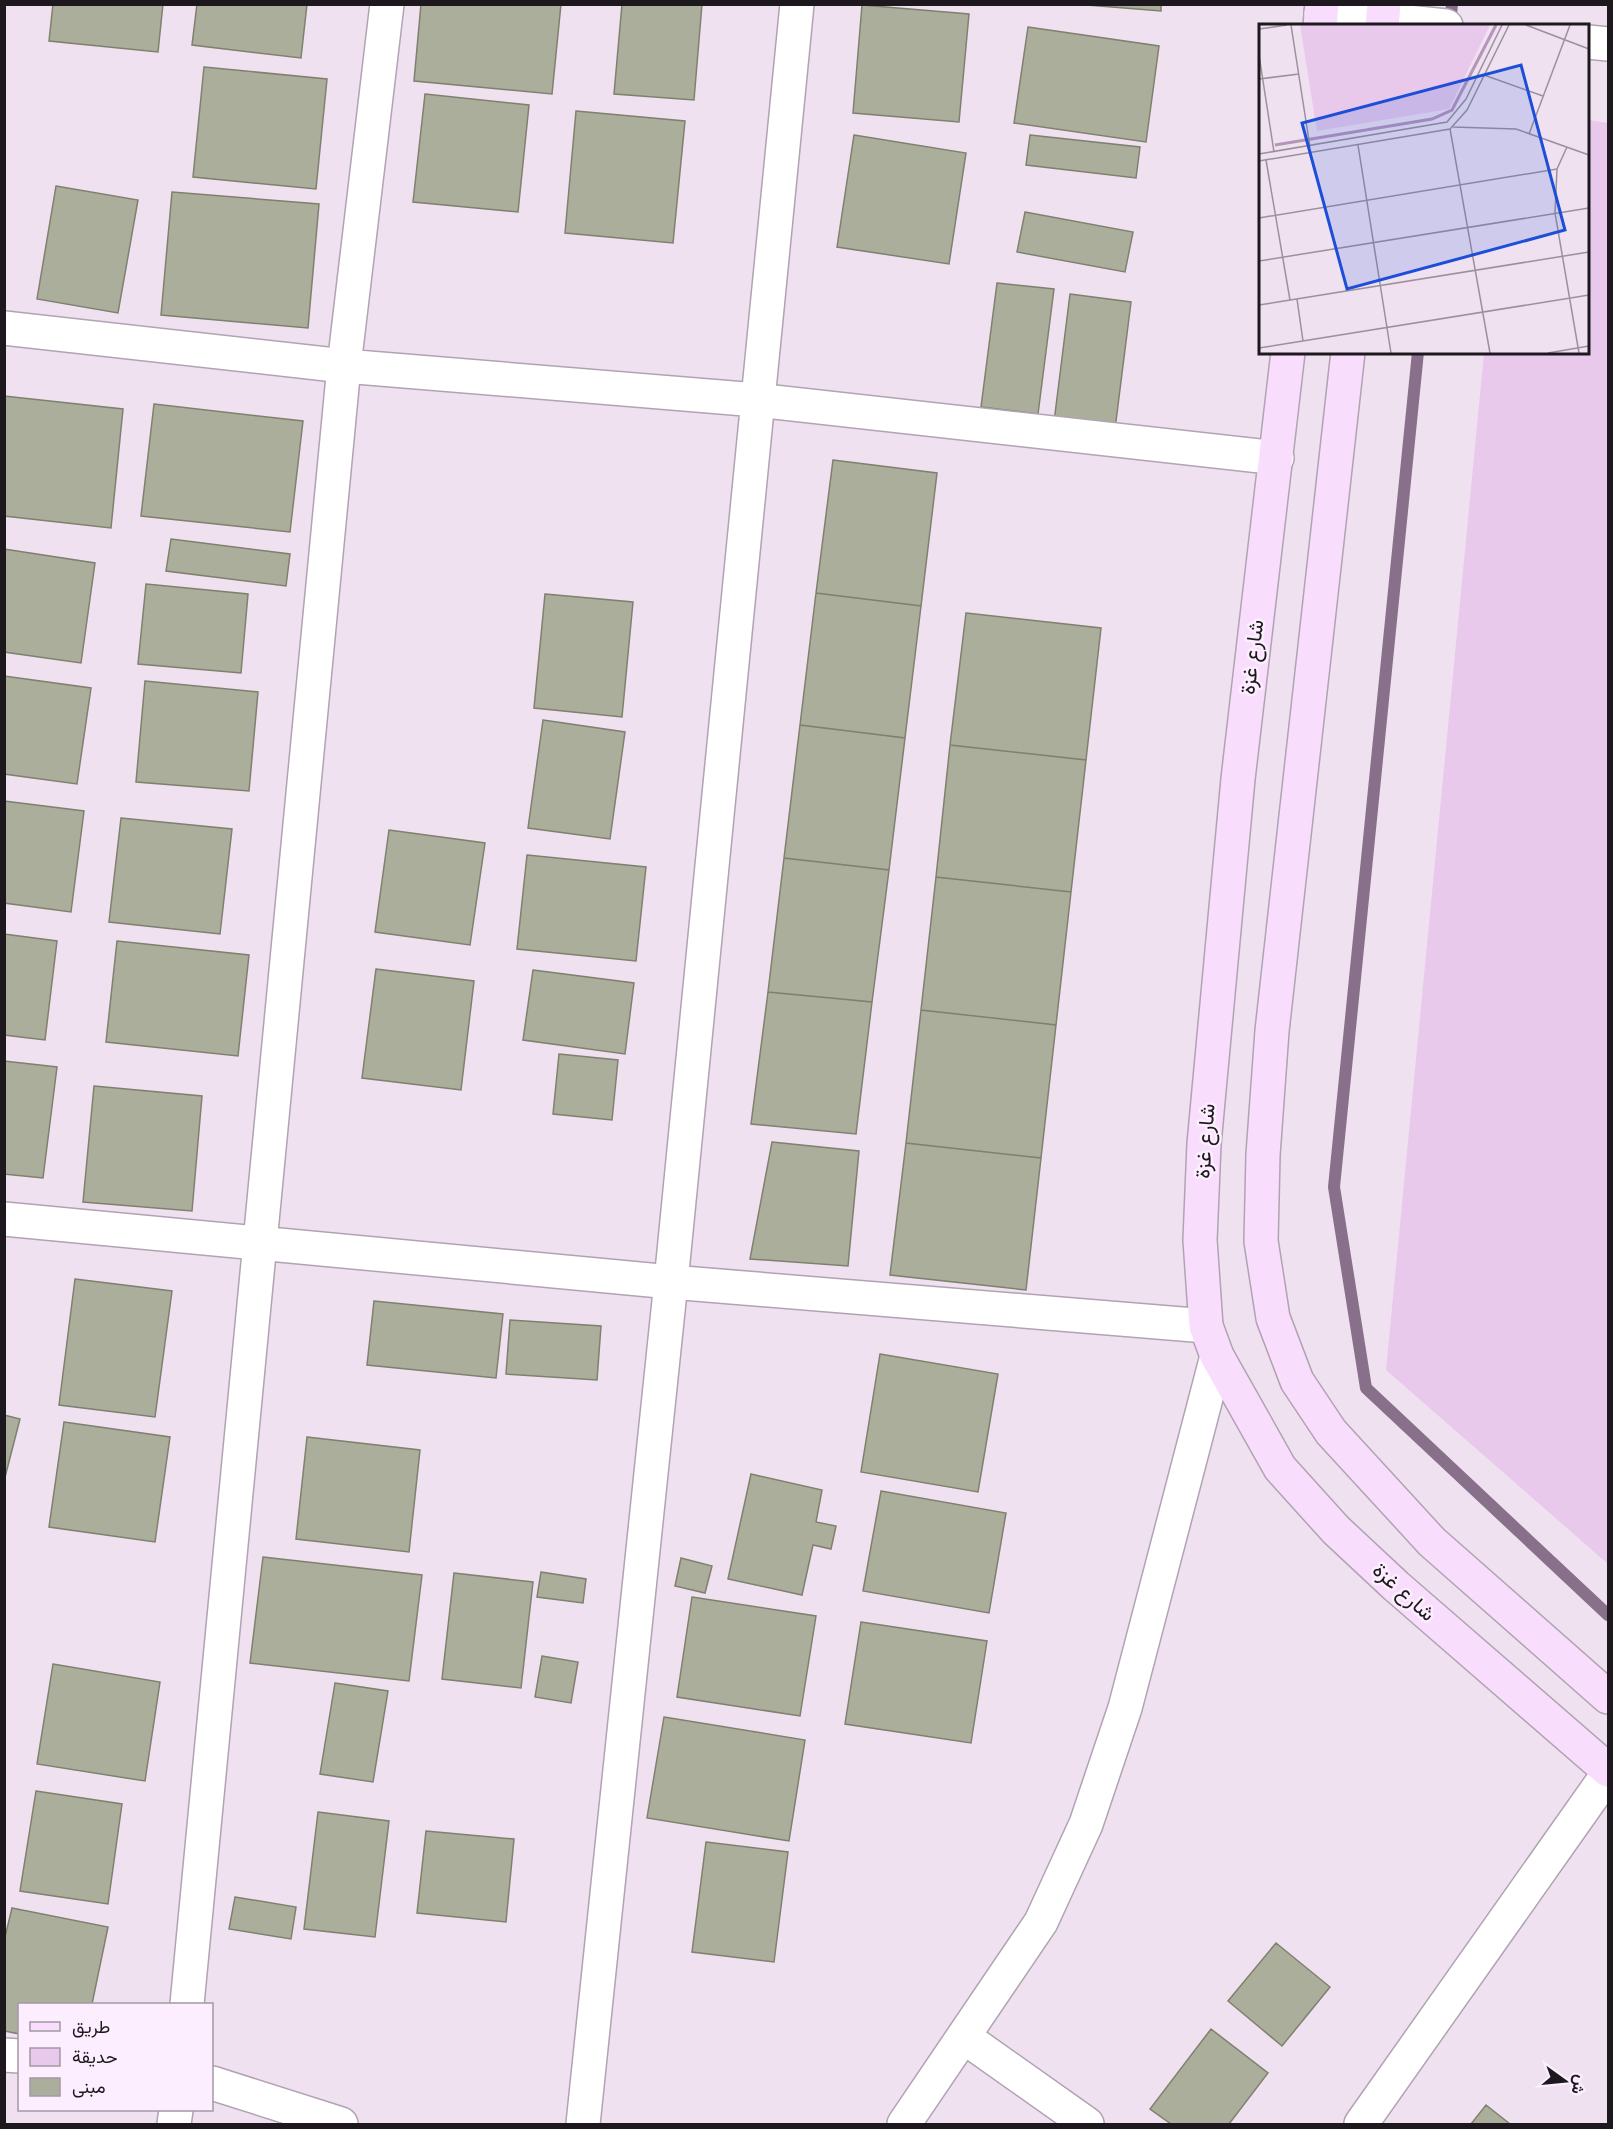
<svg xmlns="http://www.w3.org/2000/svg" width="1613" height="2129" font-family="Helvetica,Vazirmatn,sans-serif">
<rect width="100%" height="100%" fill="#efe1f0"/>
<!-- green -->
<path fill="#e8c9ec" d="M1588,120L1608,123V1564L1386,1370L1484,353L1588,352Z"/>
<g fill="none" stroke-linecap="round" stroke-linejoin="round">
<!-- stream -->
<path stroke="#88708b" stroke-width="12" d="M1450,26L1452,4
M1418,352L1334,1187L1366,1388L1608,1615"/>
</g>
<!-- building -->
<path fill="#acae9c" stroke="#7f806f" stroke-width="1.5" d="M53,4H163L158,52L49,41Z
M197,4H307L301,58L192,45Z
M421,4H561L552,94L414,81Z
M622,4H702L694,100L614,94Z
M1074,4H1161V11Z
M862,5L969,14L959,122L853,113Z
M1028,27L1159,46L1146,142L1014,123Z
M204,67L327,79L316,189L193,177Z
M425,94L529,105L518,212L413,202Z
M576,111L685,121L673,243L565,233Z
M854,135L966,153L949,264L837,247Z
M1030,135L1140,147L1136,178L1026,165Z
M56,186L138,200L118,313L37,299Z
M172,192L319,204L308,328L161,315Z
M1025,212L1133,232L1125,272L1017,252Z
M997,283L1054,289L1038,414L981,407Z
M1070,294L1131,302L1115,429L1054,422Z
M4,396L123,409L111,528L4,516Z
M154,404L303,421L290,532L141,516Z
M833,460L937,473L921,606L816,593Z
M171,539L290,554L286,586L166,571Z
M4,549L95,563L81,663L4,652Z
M146,584L248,594L241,673L138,664Z
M816,593L921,606L905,738L800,725Z
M545,594L633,602L622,717L534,708Z
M966,613L1101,628L1086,760L950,745Z
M4,676L91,688L77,784L4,774Z
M145,681L258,692L249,791L136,782Z
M543,720L625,732L610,839L528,828Z
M800,725L905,738L889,870L784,858Z
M950,745L1086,760L1071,892L936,877Z
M4,801L84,811L71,912L4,903Z
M121,818L232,829L220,934L109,922Z
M389,830L485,843L470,945L375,932Z
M527,855L646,867L636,961L517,949Z
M784,858L889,870L872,1002L768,992Z
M936,877L1071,892L1056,1025L921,1010Z
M4,934L57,941L45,1040L4,1035Z
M117,941L249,955L238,1056L106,1042Z
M376,969L474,981L461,1090L362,1078Z
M533,970L634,983L625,1054L523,1040Z
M768,992L872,1002L856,1134L751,1124Z
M921,1010L1056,1025L1041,1158L906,1143Z
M559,1054L618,1060L612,1120L553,1114Z
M4,1061L57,1067L43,1178L4,1174Z
M94,1086L202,1096L192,1211L83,1202Z
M772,1142L859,1151L848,1266L750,1259Z
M906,1143L1041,1158L1026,1290L890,1275Z
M75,1279L172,1291L155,1417L59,1405Z
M374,1301L503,1314L496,1378L367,1365Z
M510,1320L601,1326L597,1380L506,1374Z
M880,1354L998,1374L978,1492L861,1472Z
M4,1415L20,1419L4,1481Z
M64,1422L170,1437L155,1542L49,1527Z
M307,1437L420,1450L409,1552L296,1539Z
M751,1474L822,1490L816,1522L836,1526L831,1549L813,1545L802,1595L728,1579Z
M881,1491L1006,1513L989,1613L863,1591Z
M263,1557L422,1575L409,1681L250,1663Z
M681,1558L712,1566L705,1593L675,1586Z
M541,1572L586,1579L583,1603L537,1597Z
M454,1573L533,1582L521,1688L442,1679Z
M692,1597L816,1616L800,1716L677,1697Z
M861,1622L987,1641L971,1743L845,1724Z
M542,1656L578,1662L571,1703L535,1697Z
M53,1664L160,1682L145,1781L37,1764Z
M335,1683L388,1691L373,1782L320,1774Z
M664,1717L805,1740L789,1841L647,1818Z
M36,1791L122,1804L108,1904L20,1891Z
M318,1812L389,1821L375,1937L304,1929Z
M426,1831L514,1839L506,1922L417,1913Z
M706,1842L788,1852L774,1962L692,1952Z
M235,1897L296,1907L291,1939L229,1929Z
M12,1908L108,1927L92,2004H20V2034L4,2031V1941Z
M1276,1943L1330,1987L1282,2046L1228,2001Z
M1211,2029L1268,2073L1229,2124H1171L1150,2109Z
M1486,2105L1510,2124H1471Z"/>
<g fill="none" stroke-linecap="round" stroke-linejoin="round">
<!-- minor casing -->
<g stroke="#b0a3b2" stroke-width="36">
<path id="minor" d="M4,328L344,366L757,400L1277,458
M4,1219L671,1282L1206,1326
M187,2004L344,366L387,4
M964,2037L1087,2124
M4,2055L20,2056
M212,2083L341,2124
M174,2124L176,2110
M583,2124L671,1282L797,4
M1361,2124L1608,1774"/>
</g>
<!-- tertiary casing -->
<g stroke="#b0a3b2" stroke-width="36">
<path id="tertiary" d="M1321,13L1446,26
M1588,42L1608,44
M904,2124L1041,1922L1086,1824L1125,1708L1217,1356"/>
</g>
<!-- secondary casing -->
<g stroke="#b0a3b2" stroke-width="36">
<path id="secondary" d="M1320,26L1322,4
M1382,26L1384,4
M1288,352L1238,779L1204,1144L1200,1240L1206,1326L1217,1356L1280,1468L1336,1530L1396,1586L1608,1770
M1348,352L1272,1031L1263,1155L1261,1241L1273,1318L1297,1381L1331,1432L1432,1542L1608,1697"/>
</g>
<!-- minor -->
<use href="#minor" stroke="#fff" stroke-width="33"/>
<!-- tertiary -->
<use href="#tertiary" stroke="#fff" stroke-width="33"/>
<!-- secondary -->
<use href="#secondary" stroke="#f9ddfd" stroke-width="33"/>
</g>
<g text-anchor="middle" stroke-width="5" stroke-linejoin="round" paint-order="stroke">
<!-- street labels -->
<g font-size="21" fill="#1d181d" stroke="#fceefe">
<text transform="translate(1252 657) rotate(-83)" y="7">شارع غزة</text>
<text transform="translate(1205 1141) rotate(-86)" y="7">شارع غزة</text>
<text transform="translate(1404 1592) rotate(42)" y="7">شارع غزة</text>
</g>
</g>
<!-- overview -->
<g transform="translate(1259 24)">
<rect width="330" height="330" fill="#efe1f0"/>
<path d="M41,1H231L190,85L58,107Z" fill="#e8c9ec"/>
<path fill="none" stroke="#b695ba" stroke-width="3" d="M16,121L173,95L193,86L237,1"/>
<path fill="none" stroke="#9b919c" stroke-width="1.5" d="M32,1L51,123M267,1L330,25M0,5L28,1M0,31L15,128M225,51L284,72M0,55L40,50M194,103L257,105L330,131M191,105L231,329M270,110L311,1M99,121L132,329M308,123L298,145L296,189L320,329M0,130L188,98L207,75L243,1M7,136L31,276M0,137L191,105L208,86L250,1M0,194L298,145M0,237L330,184M38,275L44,317M0,281L330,228M0,324L330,271M289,329L330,322"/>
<path fill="#1d4ed8" fill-opacity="0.15" stroke="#1d4ed8" stroke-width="3" d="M262,41L306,206L88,265L43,99Z"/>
<rect width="330" height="330" fill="none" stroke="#1d181d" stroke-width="3"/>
</g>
<!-- border -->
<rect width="1613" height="2129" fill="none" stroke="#1d181d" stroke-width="12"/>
<!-- legend -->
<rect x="18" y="2003" width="195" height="108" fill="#fceefe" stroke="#a398a4" stroke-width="1.5"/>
<rect x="30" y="2022" width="30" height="9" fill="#f9ddfd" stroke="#a398a4" stroke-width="1.5"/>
<text x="72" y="2033" font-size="18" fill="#1d181d">طريق</text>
<rect x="30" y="2048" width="30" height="18" fill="#e8c9ec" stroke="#a398a4" stroke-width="1.5"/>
<text x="72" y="2063" font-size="18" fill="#1d181d">حديقة</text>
<rect x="30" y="2078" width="30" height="18" fill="#acae9c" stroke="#a398a4" stroke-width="1.5"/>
<text x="72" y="2093" font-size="18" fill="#1d181d">مبنى</text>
<!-- north arrow -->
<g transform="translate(1565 2081) rotate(105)" stroke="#fceefe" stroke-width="4.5" paint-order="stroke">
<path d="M0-4.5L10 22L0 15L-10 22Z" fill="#1d181d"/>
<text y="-9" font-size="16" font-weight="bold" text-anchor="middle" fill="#1d181d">ش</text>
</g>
</svg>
